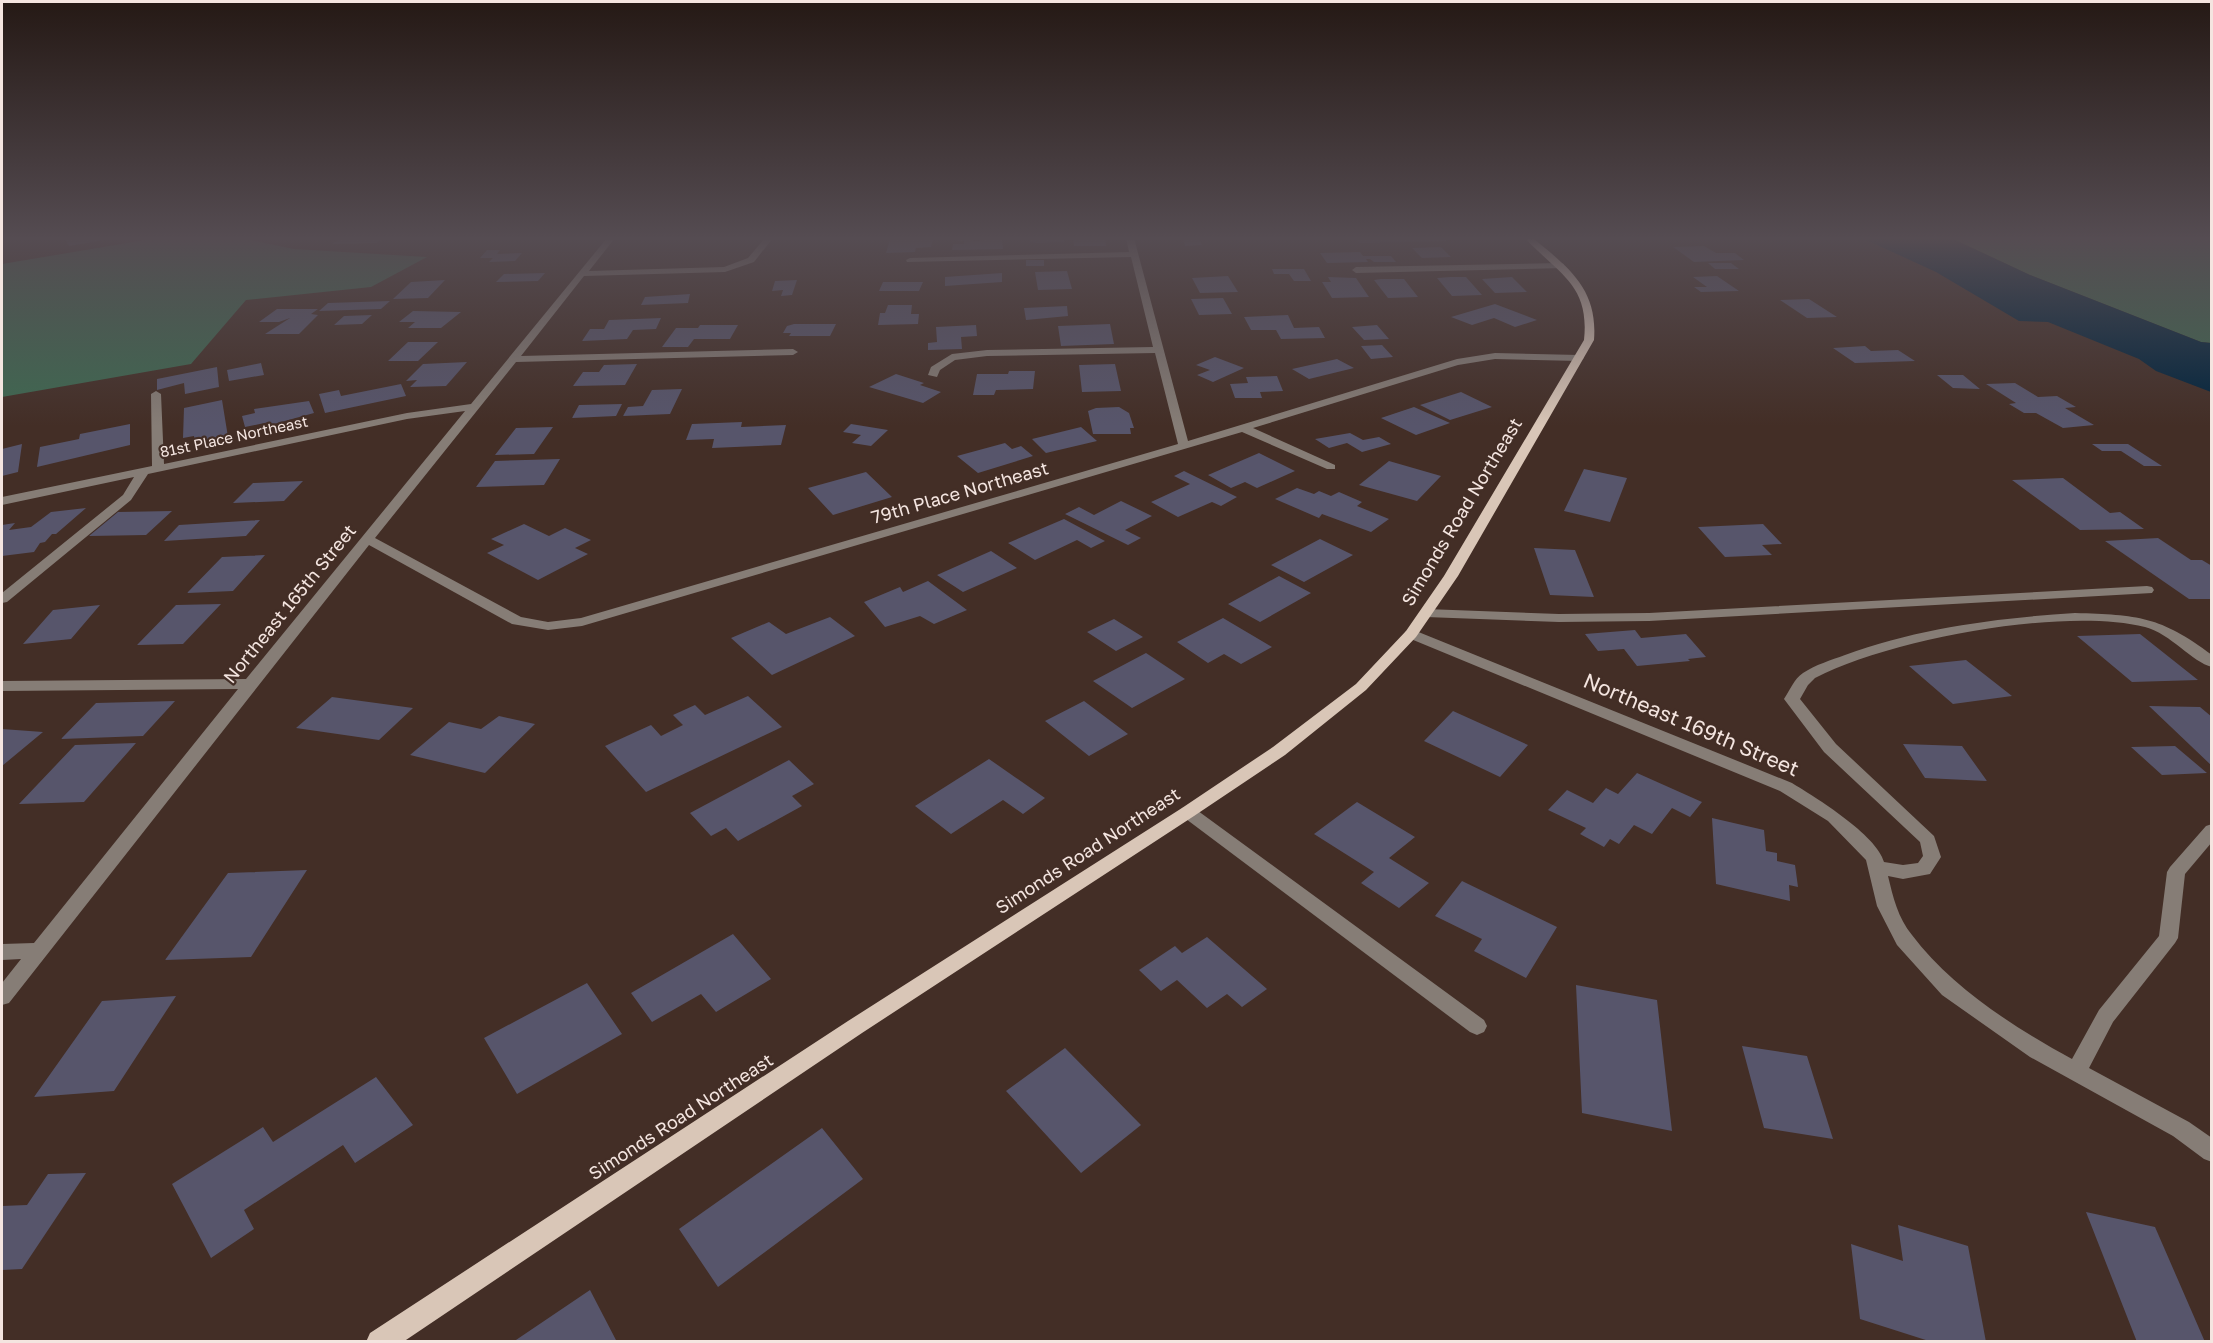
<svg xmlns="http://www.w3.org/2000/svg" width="2213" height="1343" font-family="'Golos Text',sans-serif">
<rect width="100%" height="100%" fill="#432e26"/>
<!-- green -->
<path fill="#3e6951" d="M157,238H240L294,249L427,257L371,287L246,300L191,364L2,397V264Z
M1951,238H2211V343L2201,342L2030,275Z"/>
<!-- water -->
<path fill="#00243d" d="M1862,238H1951L2030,275L2201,342L2211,343V392L2156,371L2139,359L2048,322L2019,321L1936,272Z"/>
<!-- building -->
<path fill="#57556b" d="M64,238H110V239L69,246Z
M341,238H384L377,243L332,244Z
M959,238L977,241L1002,238L1003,249L952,250L953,244H964V241H958Z
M1029,238H1064L1065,242L1037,243L1030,242Z
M1073,238H1105L1106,246H1074Z
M1356,238H1444L1447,241L1360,243Z
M890,239H933L931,247L916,248L915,252L886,253Z
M1183,239H1199L1202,245L1185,246Z
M1704,246L1716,253H1735L1744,260L1694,262L1673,247Z
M1441,247L1451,257L1422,258L1412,248Z
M487,250H500L497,254L522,253L515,261L489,262L493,258H480Z
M1360,252L1363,256H1391L1396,262H1374L1370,259H1366L1368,262L1327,263L1320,253Z
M1026,260H1044V266H1026Z
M1708,263H1731L1739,269H1715Z
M1272,269H1304L1311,281H1294L1289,274H1274Z
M1067,271L1072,289L1038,290L1035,272Z
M545,273L538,281L496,282L504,274Z
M1002,273V282L945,286V277Z
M1228,276L1238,292L1200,293L1192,278Z
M1717,276L1739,291L1701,292L1694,287H1707L1693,277Z
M1328,277L1356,278L1369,297L1332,298L1322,282H1331Z
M1450,277H1466L1482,295L1452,296L1437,278Z
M1512,277L1527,292L1495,293L1482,279Z
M1381,279H1404L1418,297L1388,298L1374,280Z
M445,280L428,298L393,299L411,282Z
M797,280L792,295L781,296L783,290L772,291L775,281Z
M883,282H923L919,291H879Z
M690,294L688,303L641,305L645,297Z
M1223,298L1232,314L1199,315L1191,299Z
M1809,299L1837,317L1807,318L1780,300Z
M390,301L381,309L319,311L328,303Z
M1495,304L1537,320L1515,327L1494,318L1472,325L1451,317Z
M888,305H912L911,314H919L918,324L878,325L880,313H885Z
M1067,306L1068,316L1026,320L1024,308Z
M277,309H318L311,314L318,315L299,334H265L290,318L279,322H259Z
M413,311L461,312L441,328H408L415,322H399Z
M372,315L362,324L334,325L344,316Z
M1288,315L1294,328L1319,327L1325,338L1281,339L1276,330H1251L1244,317Z
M661,318L656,329L633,330L627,339L582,341L590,329H604L609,320Z
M794,324H836L830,336H789L791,333H783L787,326Z
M1110,324L1114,344L1061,346L1058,326Z
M700,325H738L730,339H694L688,347H662L676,328H698Z
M976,325L977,336L961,337L962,349L928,350V343L937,342L936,327Z
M1377,325L1389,339L1364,340L1352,327Z
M408,342H438L418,361H388Z
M1382,345L1393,357L1371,359L1361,346Z
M1865,346L1871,351L1898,350L1915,361L1855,363L1833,348Z
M1215,357L1244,368L1213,382L1197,375L1210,370L1196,365Z
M1337,359L1354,368L1309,379L1292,369Z
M467,362L446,386L410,387L417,380L406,381L423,364Z
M261,363L264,375L229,381L227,370Z
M637,364L625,385L573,386L583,372H599L604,365Z
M1115,364L1121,391L1082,392L1079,365Z
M217,367L219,387L185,394L184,383L157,390V379Z
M1009,371H1035L1033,389L996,390L994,395H973L977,374H1008Z
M896,374L924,383L920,385L941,392L923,403L869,387Z
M1937,375H1963L1980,389L1953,388Z
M1277,376L1283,391L1260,392L1262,398H1235L1230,384L1248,383L1246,377Z
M2015,383L2038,397L2057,396L2076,407L2065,408L2094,425L2063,428L2036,413H2024L2009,404L2016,403L1986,384Z
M401,384L406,396L325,413L319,394L339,390L341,396Z
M682,389L670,414L623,416L628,407L643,406L652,390Z
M1461,392L1492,407L1450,420L1420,405Z
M222,400L228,437L195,444L194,436L183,438L184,408Z
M309,401L314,413L270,425L269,422L245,427L242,416L255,413L254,409Z
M622,404L616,416L572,418L579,405Z
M1119,407L1129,413L1134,428H1130L1131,434H1093L1088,411L1096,408Z
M1414,407L1450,423L1416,435L1381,418Z
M742,422L741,427L786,425L781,445L712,448L714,439L686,440L692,424Z
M130,424V445L37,467L40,447L79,439L80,434Z
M851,424L888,430L871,446L852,443L861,435L843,432Z
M553,427L534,454L495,455L516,428Z
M1081,427L1097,441L1046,453L1032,439Z
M1350,433L1363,440L1379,437L1391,444L1362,452L1347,443L1329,448L1315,439Z
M1005,443L1012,449L1021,446L1033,456L978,473L957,456Z
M22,444L18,472L2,476V449Z
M2092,444H2128L2162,466H2144L2121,451H2102Z
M1259,453L1295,471L1257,488L1245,482L1231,488L1208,475Z
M560,459L544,485L476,487L495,461Z
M1389,461L1441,476L1417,501L1359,485Z
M1584,469L1627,478L1610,522L1564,511Z
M1184,471L1237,497L1221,506L1212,502L1178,517L1151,502L1190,484L1174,476Z
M866,472L892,497L833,515L808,488Z
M2063,478L2110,513L2120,512L2144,529L2080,530L2012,480Z
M303,481L284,501L233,503L253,483Z
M1297,488L1314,494L1319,491L1331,496L1339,492L1362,502L1357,506L1389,519L1371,532L1322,514L1319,518L1275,499Z
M1121,501L1152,516L1125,530L1141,538L1128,545L1065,514L1079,507L1094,515Z
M86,508L56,534H52L45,542L40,543L34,552L2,556V525L15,523L9,530L31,527L51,512Z
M172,511L146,535L89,536L118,512Z
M1064,519L1105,541L1091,548L1077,540L1035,560L1008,543Z
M260,520L246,536L164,541L179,525Z
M524,524L549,536L565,528L591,540L575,548L588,554L538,580L487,553L504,545L491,539Z
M1763,524L1782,544L1762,545L1772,555L1725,557L1698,527Z
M2158,538L2191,560H2202L2212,566V599H2189L2105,541Z
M1320,539L1353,555L1304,582L1271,565Z
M1534,548L1575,550L1594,597L1550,595Z
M991,551L1017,568L963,592L937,575Z
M265,555L233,591L187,593L222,557Z
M1279,576L1311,593L1260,622L1228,604Z
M928,581L967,610L934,624L920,616L885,627L864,602L900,587L903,592Z
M221,604L183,644L137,645L176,605Z
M100,605L71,639L23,644L53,610Z
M830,617L855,636L772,675L731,638L769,622L786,634Z
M1223,618L1272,647L1241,664L1224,654L1208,663L1177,642Z
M1114,619L1143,637L1116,651L1087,632Z
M1635,630L1641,638L1686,634L1706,657L1688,659L1690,661L1637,666L1624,649L1598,651L1585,634Z
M2140,634L2198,680L2132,682L2077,636Z
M1146,653L1185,679L1132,708L1093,681Z
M1966,660L2012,696L1953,704L1909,666Z
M748,696L782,727L646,792L605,746L651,725L661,736L683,725L673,715L695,705L705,715Z
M332,697L413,708L379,740L296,728Z
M175,701L143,736L61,739L96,703Z
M1084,701L1128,734L1089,756L1045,721Z
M2149,706L2200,707L2212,717V766Z
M1453,711L1528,745L1500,777L1424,741Z
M499,716L535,724L485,773L410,755L449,722L481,729Z
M2,729L43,732L2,766Z
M136,743L84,802L19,804L75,745Z
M1903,744L1962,746L1987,781L1925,778Z
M2175,746L2207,773L2162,775L2131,747Z
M989,759L1045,798L1023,814L1003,800L951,834L915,806Z
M789,760L814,784L792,796L802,806L738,841L726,828L711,836L690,813Z
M1637,773L1702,802L1690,817L1672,808L1652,834L1634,825L1619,844L1610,839L1604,847L1580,834L1586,828L1548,810L1567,790L1593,803L1606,788L1618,794Z
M1357,802L1415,837L1389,858L1429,883L1399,908L1361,883L1374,872L1314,834Z
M1712,818L1764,830L1766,851L1777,853V861L1795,865L1798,887L1789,885L1790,901L1716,884Z
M307,870L251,957L165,960L228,873Z
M1462,881L1557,927L1526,978L1474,951L1482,939L1435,916Z
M733,934L771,979L716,1012L701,994L652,1022L631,993Z
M1207,937L1267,989L1242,1007L1227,994L1207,1008L1177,980L1161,991L1139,970L1175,946L1182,953Z
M587,983L622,1034L517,1094L484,1038Z
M1576,985L1657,1000L1672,1131L1582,1113Z
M176,996L114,1091L34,1097L102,1001Z
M1742,1046L1807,1056L1833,1139L1764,1128Z
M1065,1048L1141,1125L1081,1173L1006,1091Z
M376,1077L413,1125L355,1163L343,1145L244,1210L254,1229L211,1258L172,1184L263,1127L273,1142Z
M822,1128L863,1179L718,1287L679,1229Z
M86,1173L22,1269L2,1270V1206L27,1205L48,1174Z
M2086,1212L2155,1227L2205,1342H2137Z
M1898,1225L1968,1246L1986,1342H1932L1860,1319L1851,1244L1903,1261Z
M590,1290L617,1342H513Z"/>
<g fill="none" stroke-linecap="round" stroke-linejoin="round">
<!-- minor -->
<path fill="#867d76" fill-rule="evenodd" d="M607,238H615L589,271L724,267L748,258L765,238H773L754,262L725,272L584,276L521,356L793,349L798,352L793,355L516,362L375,538L521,617L548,622L581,618L1178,444L1155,353L987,356L955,360L940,370L937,377L928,375L931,367L952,354L987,350L1153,347L1131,257L907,262L906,260L910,258L1129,252L1126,238H1134L1188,441L1457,359L1495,353L1579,355L1584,358L1579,361L1495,359L1458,365L1253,428L1335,465V469H1327L1242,432L582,626L548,630L512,624L369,545L9,1003L2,1005V983L21,959L2,960V944L34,943L238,689L2,691V681L246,679L465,411L407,419L148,474L131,500L7,602L2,603V593L123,495L134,477L2,505V497L152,466L151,394L156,391L161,394L164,464L407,413L471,404Z
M1561,263L1564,264V268L1356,273L1352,270L1356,267Z
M2147,586L2152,587L2154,590L2152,593L1649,621L1559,622L1426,617L1419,613L1426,609L1559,614L1649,613Z
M2075,613C2138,615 2160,616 2212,655V667C2192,662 2171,634 2145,627C2062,607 1891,639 1815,678L1808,685L1800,699L1836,744L1934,836L1941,857L1930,874L1903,879L1888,876C1893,897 1898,918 1912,935C1951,987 2015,1028 2072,1059L2099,1010L2159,936L2167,872L2170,867L2206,826L2212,824V842L2185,874L2178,938L2175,943L2113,1022L2089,1068L2189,1122L2212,1138V1162L2204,1159L2173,1136L2030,1057L1942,995L1897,945L1877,906L1866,860L1828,821L1780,791L1406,637L1404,634L1406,631H1416L1792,783C1815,797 1877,835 1884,862L1903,865L1918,863L1923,856L1920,842L1824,752L1784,699C1790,690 1794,679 1803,673C1815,665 1831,660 1845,655C1918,628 1997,618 2075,613Z
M1188,806L1194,808L1484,1020L1487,1026L1484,1032L1477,1035L1470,1032L1182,816L1179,812L1182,808Z"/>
<!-- major -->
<path fill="#d9c6b7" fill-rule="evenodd" d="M1525,238H1533C1569,268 1598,289 1594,340L1458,576L1416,637L1366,690L1285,755L1194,816L862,1033L403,1342H366L370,1333L848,1021L1182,808L1273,747L1356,684L1406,631L1444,576L1584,340C1590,284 1558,274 1525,238Z"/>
</g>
<!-- sky -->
<linearGradient id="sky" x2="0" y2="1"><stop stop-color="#251915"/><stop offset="0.56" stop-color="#554c52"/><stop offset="1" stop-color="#554c52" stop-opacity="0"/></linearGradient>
<rect width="2213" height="426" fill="url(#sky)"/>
<g text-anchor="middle" stroke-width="4.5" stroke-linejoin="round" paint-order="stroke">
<!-- far-street labels -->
<g font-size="15" fill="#f4e5e0" stroke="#432e26">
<text transform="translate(234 437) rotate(-12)" y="5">81st Place Northeast</text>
</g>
<!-- street labels -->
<g font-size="18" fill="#f4e5e0" stroke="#432e26">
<text transform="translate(960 493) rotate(-16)" y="6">79th Place Northeast</text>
<text transform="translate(1462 512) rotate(-59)" y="6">Simonds Road Northeast</text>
<text transform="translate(290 604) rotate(-51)" y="6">Northeast 165th Street</text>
<text transform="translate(1088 851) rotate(-33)" y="6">Simonds Road Northeast</text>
<text transform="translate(681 1117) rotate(-33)" y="6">Simonds Road Northeast</text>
</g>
<!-- near-street labels -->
<g font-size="21" fill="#f4e5e0" stroke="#432e26">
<text transform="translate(1691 725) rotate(23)" y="7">Northeast 169th Street</text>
</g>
</g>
<!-- border -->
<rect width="2213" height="1343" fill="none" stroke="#f4e5e0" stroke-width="6"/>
</svg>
